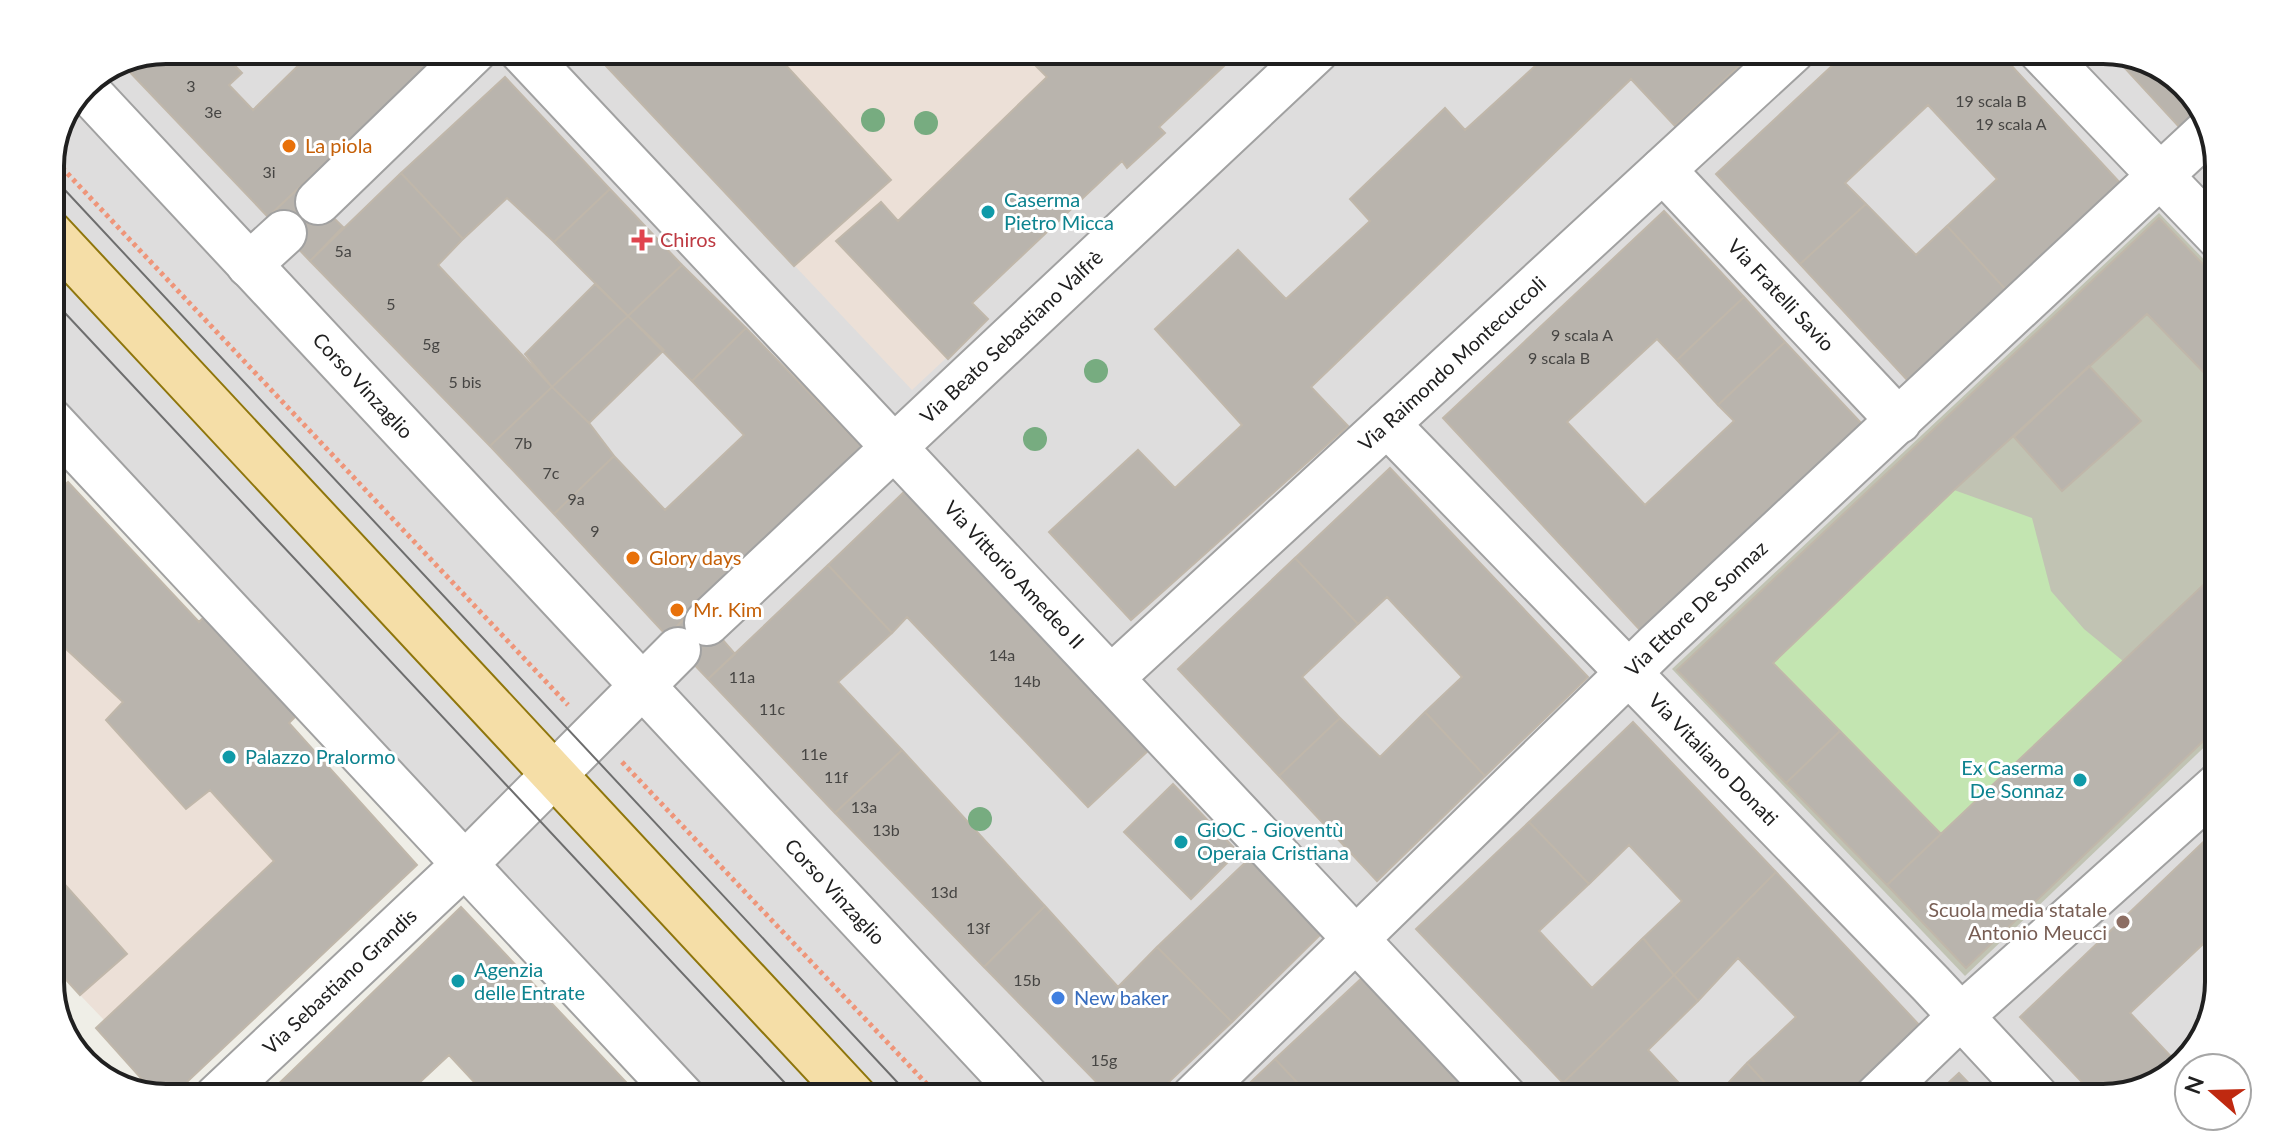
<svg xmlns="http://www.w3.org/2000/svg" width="2269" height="1148" font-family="Lato,sans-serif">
<rect width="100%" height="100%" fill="#efeee7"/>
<!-- residential -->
<path fill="#dedddd" d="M166,50H2103L2154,62L2199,101L2219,159V982L2207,1033L2167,1079L2103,1098H695L50,449V159L84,84Z"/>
<!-- military -->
<path fill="#ece0d7" d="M591,50H1241L1159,126L1165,133L1127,168L1121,162L973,303L988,319L912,390Z
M50,499L198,622L204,617L296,716L289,723L417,865L170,1098L157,1096L96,1028L104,1020L80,995L126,954L50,868Z"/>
<!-- construction -->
<path fill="#c1c3b3" d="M2159,213L2219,275V733L1965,976L1672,669Z"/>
<!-- grass -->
<path fill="#c3e5b1" d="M1954,490L2032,518L2051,591L2084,629L2123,661L1941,834L1773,663Z"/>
<!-- building -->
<path fill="#b9b4ad" stroke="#c0b7aa" stroke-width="2" d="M166,50H193L196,53L199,50H220L242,73L229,85L253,110L314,50H444L268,217L125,67Z
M591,50H772L891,180L794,266Z
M1034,50H1241L1159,127L1165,133L1127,168L1122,161L972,303L988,319L948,359L836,241L881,202L898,221L1047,77L1027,57Z
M1538,50H1756L1675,126L1631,79L1311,387L1348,426L1131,620L1049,532L1138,450L1175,488L1242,425L1155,329L1238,250L1286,299L1370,221L1350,199L1445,108L1465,130L1545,57Z
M1849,50H1997L2122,185L2008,292L1947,226L1997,179L1928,105L1845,183L1866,204L1800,264L1716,174Z
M2110,52L2154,62L2199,101L2202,110L2182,130Z
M505,77L610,189L554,242L507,198L463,239L401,173Z
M401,173L463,239L438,265L552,387L490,446L310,261Z
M301,186L343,227L310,261L268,217Z
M610,189L682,265L628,316L554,242Z
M1866,204L1916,255L1947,226L2008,292L1910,383L1800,264Z
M1664,211L1744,297L1677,360L1657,339L1567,422L1645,505L1734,421L1718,405L1785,342L1862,424L1641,631L1443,418Z
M2159,218L2219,281V384L2217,386L2147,314L1954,490L1773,663L1840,731L1786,783L1677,670Z
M682,265L746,328L692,381L628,316Z
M595,284L628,316L552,387L525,354Z
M1744,297L1785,342L1718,405L1677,360Z
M628,316L664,350L589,423L552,387Z
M746,328L862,447L667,636L554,514L614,456L665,510L744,435L692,381Z
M2089,366L2141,421L2062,491L2014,437Z
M2219,384V414L2204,399Z
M552,387L589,423L614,456L554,514L490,446Z
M1390,468L1588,677L1485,776L1425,712L1462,677L1387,597L1358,624L1295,558Z
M68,482L199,622L204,617L296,716L289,723L417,865L170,1098L157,1096L96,1028L274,861L210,790L186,809L106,720L123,702L50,634V499Z
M905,491L1150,749L1088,807L907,617L892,633L828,565Z
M1295,558L1358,624L1302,677L1340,718L1279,776L1178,669Z
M828,565L892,633L838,682L902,750L835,813L708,679Z
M2219,570V726L1966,968L1887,885Z
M695,608L735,654L708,679L667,636Z
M1425,712L1485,776L1377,881L1279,776L1340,718L1380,757Z
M1633,722L1776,872L1674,975L1643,938L1682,901L1629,845L1589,884L1529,822Z
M1840,731L1941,834L1887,885L1786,783Z
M902,750L1045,906L984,967L835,813Z
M1173,784L1238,852L1191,899L1124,832Z
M1529,822L1589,884L1539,931L1592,988L1643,938L1674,975L1563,1083L1416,929Z
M2219,827V929L2130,1013L2179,1065L2167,1079L2097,1098L2020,1017Z
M1251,857L1321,934L1232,1022L1157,947Z
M50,868L127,954L80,995L50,962Z
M1776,872L1922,1028L1848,1098H1779L1747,1063L1796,1017L1738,958L1698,1001L1674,975Z
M1045,906L1118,987L1157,947L1232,1022L1152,1098H1112L984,967Z
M461,907L641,1098H489L449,1055L403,1098H264Z
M1674,975L1698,1001L1648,1050L1693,1098H1577L1563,1083Z
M1364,976L1479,1098H1312L1275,1059Z
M1275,1059L1312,1098H1234Z
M1747,1063L1779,1098H1714Z
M1959,1073L1983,1098H1932Z"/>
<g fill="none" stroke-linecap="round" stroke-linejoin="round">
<!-- minor casing -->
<g stroke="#a1a1a1" stroke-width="48">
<g id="minor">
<path id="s1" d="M521,50L1505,1098"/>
<path d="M2040,50L2219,237"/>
<path id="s2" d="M83,86L1027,1098"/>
<path id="s3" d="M1663,170L1899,421"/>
<path d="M318,202L475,50"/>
<path d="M249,265L284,233"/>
<path d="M50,420L683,1098"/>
<path id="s4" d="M1387,424L1931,984L2037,1098"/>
<path id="s5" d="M707,623L1317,50"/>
<path id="s6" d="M1111,678L1793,50"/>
<path id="s7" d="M216,1098L465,864L678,650"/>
<path id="s8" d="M1193,1098L1658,644L2209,130"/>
<path d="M1876,1098L1960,1017L2219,785"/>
</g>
</g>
<!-- major casing -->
<g stroke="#8f760c" stroke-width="48">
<path id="major" d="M50,233L855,1098"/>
</g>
<!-- path -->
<path stroke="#ef9579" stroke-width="5" stroke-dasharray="4 4" stroke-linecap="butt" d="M51,156L568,705
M622,762L940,1098"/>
<!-- minor -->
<use href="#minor" stroke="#fff" stroke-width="44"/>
<!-- major -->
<use href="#major" stroke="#f5dea7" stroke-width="44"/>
<!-- tram -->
<path stroke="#6e6e6e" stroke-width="2" d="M50,174L912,1098
M50,297L799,1098"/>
</g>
<!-- trees -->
<g fill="#77ac80">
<circle cx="873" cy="120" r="12"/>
<circle cx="926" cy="123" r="12"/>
<circle cx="1096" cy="371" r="12"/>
<circle cx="1035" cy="439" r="12"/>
<circle cx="980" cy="819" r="12"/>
</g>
<!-- markers -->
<g fill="#e8710a" stroke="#fff" stroke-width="3">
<circle cx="289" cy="146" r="8"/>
<circle cx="633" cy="558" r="8"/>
<circle cx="677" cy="610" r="8"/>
</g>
<g fill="#0f9aa8" stroke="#fff" stroke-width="3">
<circle cx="988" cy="212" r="8"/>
<circle cx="229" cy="757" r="8"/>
<circle cx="2080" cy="780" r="8"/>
<circle cx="1181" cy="842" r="8"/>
<circle cx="458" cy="981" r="8"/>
</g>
<path fill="#e0444e" stroke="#fff" stroke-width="3" d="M638 228h8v8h8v8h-8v8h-8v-8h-8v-8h8z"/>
<circle fill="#8d6e63" stroke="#fff" stroke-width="3" cx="2123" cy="922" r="8"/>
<circle fill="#3f7fe0" stroke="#fff" stroke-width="3" cx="1058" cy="998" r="8"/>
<g text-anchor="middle" stroke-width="6" stroke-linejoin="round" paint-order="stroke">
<!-- number labels -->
<g font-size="16" fill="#464543">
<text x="191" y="92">3</text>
<text x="1991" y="107">19 scala B</text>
<text x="213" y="118">3e</text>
<text x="2011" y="130">19 scala A</text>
<text x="269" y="178">3i</text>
<text x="343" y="257">5a</text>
<text x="391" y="310">5</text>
<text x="1582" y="341">9 scala A</text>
<text x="431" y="350">5g</text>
<text x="1559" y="364">9 scala B</text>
<text x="465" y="388">5 bis</text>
<text x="523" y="449">7b</text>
<text x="551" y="479">7c</text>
<text x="576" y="505">9a</text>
<text x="595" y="537">9</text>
<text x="1002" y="661">14a</text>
<text x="742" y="683">11a</text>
<text x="1027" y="687">14b</text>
<text x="772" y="715">11c</text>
<text x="814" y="760">11e</text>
<text x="836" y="783">11f</text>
<text x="864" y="813">13a</text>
<text x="886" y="836">13b</text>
<text x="944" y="898">13d</text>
<text x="978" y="934">13f</text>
<text x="1027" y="986">15b</text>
<text x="1104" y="1066">15g</text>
</g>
<!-- food labels -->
<g font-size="20" fill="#c56008" stroke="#fff" text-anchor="start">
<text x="305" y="153">La piola</text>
<text x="649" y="565">Glory days</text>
<text x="693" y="617">Mr. Kim</text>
</g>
<!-- culture labels -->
<g font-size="20" fill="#0d838f" stroke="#fff" text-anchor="start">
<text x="1004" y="207">Caserma<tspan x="1004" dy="23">Pietro Micca</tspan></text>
<text x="245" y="764">Palazzo Pralormo</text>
<text x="2064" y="775" text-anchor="end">Ex Caserma<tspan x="2064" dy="23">De Sonnaz</tspan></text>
<text x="1197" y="837">GiOC - Gioventù<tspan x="1197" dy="23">Operaia Cristiana</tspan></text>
<text x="474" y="977">Agenzia<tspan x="474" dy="23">delle Entrate</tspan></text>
</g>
<!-- health labels -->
<g font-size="20" fill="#be3a42" stroke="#fff" text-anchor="start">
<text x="660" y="247">Chiros</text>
</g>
<!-- street labels -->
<g font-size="20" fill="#202020" stroke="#fff">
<text dy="7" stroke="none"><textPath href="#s3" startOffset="172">Via Fratelli Savio</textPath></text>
<text dy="7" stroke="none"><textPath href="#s5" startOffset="418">Via Beato Sebastiano Valfrè</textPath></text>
<text dy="7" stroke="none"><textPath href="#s6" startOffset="464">Via Raimondo Montecuccoli</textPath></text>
<text dy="7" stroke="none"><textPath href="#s2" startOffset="410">Corso Vinzaglio</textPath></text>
<text dy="7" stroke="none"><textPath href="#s1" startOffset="720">Via Vittorio Amedeo II</textPath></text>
<text dy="7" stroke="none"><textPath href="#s8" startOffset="702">Via Ettore De Sonnaz</textPath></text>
<text dy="7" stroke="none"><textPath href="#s4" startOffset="468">Via Vitaliano Donati</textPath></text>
<text dy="7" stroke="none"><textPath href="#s2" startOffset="1102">Corso Vinzaglio</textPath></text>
<text dy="7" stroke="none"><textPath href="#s7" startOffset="170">Via Sebastiano Grandis</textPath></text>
</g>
<!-- education labels -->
<g font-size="20" fill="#785e54" stroke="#fff" text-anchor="end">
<text x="2107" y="917">Scuola media statale<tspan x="2107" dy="23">Antonio Meucci</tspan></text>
</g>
<!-- shop labels -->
<g font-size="20" fill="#366cbe" stroke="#fff" text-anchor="start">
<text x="1074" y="1005">New baker</text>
</g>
</g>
<!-- crop -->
<path d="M0 0H2269V1148H0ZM166 64H2103A102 102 0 0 1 2205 166V982A102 102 0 0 1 2103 1084H166A102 102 0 0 1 64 982V166A102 102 0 0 1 166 64Z" fill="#fff" fill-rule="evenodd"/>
<path fill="none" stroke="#202020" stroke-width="4" d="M166 64H2103A102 102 0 0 1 2205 166V982A102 102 0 0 1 2103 1084H166A102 102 0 0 1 64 982V166A102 102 0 0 1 166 64Z"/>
<!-- north arrow -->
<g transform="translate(2213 1092) rotate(290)"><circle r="38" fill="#ffffff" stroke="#a6a6a6" stroke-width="2"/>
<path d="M0-6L14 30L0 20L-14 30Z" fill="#bf2910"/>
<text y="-12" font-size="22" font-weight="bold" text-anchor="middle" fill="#202020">N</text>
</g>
</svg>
